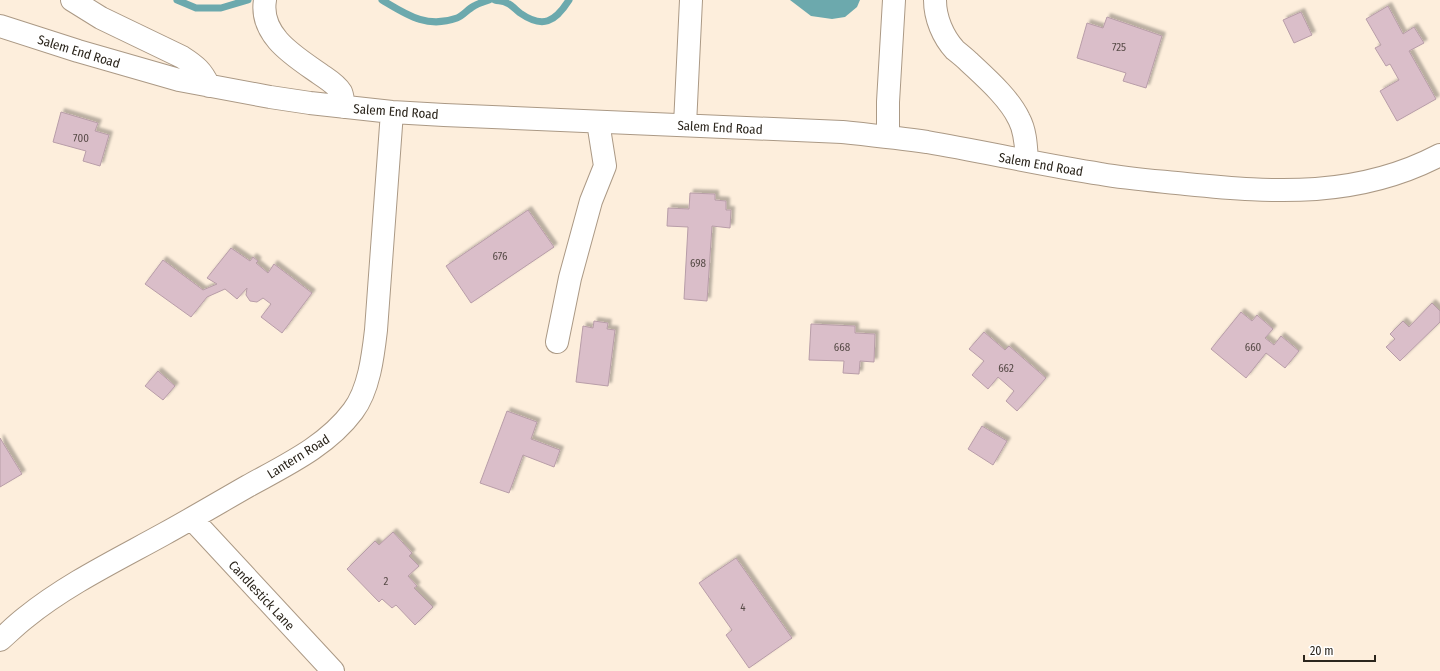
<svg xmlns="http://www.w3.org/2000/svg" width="1440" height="671" font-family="'Fira Sans Condensed',sans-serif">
<defs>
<filter id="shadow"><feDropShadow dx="3.5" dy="-3.5" stdDeviation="1" flood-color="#0004"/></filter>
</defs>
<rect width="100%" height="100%" fill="#fdeedc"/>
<!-- water -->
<path fill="#6ca9ad" d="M790,0H860L857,7L845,17L832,19L811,16Z"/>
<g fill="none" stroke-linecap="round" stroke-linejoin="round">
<!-- stream -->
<path stroke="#6ca9ad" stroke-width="7" d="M177,0L196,8H221L248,0
M382,0C407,15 427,29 457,18C463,16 468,9 474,6C479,3 484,2 489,0
M495,0C499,1 504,1 507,3C512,5 516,10 520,13C543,29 555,22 569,0"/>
</g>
<!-- building -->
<path fill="#dabec9" stroke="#b89da8" filter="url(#shadow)" d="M1388,6L1403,34L1414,27L1424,43L1409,51L1436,99L1397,121L1380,91L1399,80L1390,64L1386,66L1375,48L1381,45L1366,19Z
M1301,12L1312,35L1294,43L1283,20Z
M1107,17L1162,36L1146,88L1123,81L1126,73L1077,58L1087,23L1103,28Z
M61,112L98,123L95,131L109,135L100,166L83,161L86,151L53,142Z
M690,193L715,194V200L726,201V210H731L730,228L712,226L707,301L684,299L688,227L667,226L668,208L689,209Z
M528,210L554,247L471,303L446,266Z
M231,248L250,261L253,257L258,261L256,263L268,273L274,264L312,293L282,333L261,317L271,304L263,298L257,302L250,301L246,295L247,288L237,299L225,289L207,297L191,317L145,284L163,260L203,290L217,284L207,278Z
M1432,303L1440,311V322L1400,361L1386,347L1395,339L1390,334L1403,321L1409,327Z
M1241,312L1252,321L1257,315L1273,329L1265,338L1274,345L1281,336L1299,351L1285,368L1266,353L1246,378L1211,349Z
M594,321L608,323L607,329L615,330L608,386L576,382L583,326L593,328Z
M811,324L855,326V333L875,334L874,362L860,361L859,374L843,373L844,361L809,360Z
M984,332L1005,350L1009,346L1046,378L1017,411L1006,401L1014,391L998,377L988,389L972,375L984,361L969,349Z
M158,371L175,386L163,400L145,386Z
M507,411L537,422L531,439L560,450L554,467L523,455L509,493L480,483Z
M982,426L1007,441L993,465L968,449Z
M0,438L22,474L0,487Z
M393,532L412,553L409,556L419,566L408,576L417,586L414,588L433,607L415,625L396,605L392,608L382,599L379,602L347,569L375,541L379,545Z
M736,558L792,638L749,668L726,635L732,630L699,583Z"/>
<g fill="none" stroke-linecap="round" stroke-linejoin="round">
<!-- minor casing -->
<g stroke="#ab9985" stroke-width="24">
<path id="minor" d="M72,0L101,18L182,57C196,66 202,71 209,86
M265,0C259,36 296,57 320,74C327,79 336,84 341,92C343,96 343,103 344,107
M935,0C935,18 943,37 955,50C960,54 965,58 969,62C986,78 1009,98 1019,119C1026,132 1026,148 1027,161
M0,26L78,51L179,80L270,97L310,103L392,112L444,115L842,132C870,135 899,138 927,142C985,152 1043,165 1101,174C1129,179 1158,181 1186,184C1276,193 1358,198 1440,155
M685,125L691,0
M888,136V102L894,0
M557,342L570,278L591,201L605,166L598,122
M192,519L333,671
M0,640C8,633 16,625 25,618C67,584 117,560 164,534C193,518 220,502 248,486C286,465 327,446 353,411C369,390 373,356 376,330L392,112"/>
</g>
<!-- minor -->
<use href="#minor" stroke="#fff" stroke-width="22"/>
</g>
<g text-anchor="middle" stroke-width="3" stroke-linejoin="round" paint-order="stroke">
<!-- number labels -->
<g font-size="11" fill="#574b47">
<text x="1119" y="51">725</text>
<text x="81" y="142">700</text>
<text x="500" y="260">676</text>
<text x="698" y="267">698</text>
<text x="842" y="351">668</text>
<text x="1253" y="351">660</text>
<text x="1006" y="372">662</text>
<text x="386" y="585">2</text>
<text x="743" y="611">4</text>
</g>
<!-- street labels -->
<g font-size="13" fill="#2b251c" stroke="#fff">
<text transform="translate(79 51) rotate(17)" y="5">Salem End Road</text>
<text transform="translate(396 111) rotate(4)" y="5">Salem End Road</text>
<text transform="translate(720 127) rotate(3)" y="5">Salem End Road</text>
<text transform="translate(1041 164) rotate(10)" y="5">Salem End Road</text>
<text transform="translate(298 456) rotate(-32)" y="5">Lantern Road</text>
<text transform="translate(262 595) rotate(47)" y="5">Candlestick Lane</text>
</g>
</g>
<!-- scale -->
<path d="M1304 655v6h71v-6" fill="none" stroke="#2b251c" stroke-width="2"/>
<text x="1310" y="655" font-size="12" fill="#2b251c" stroke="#ffffff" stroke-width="3" paint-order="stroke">20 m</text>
</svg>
